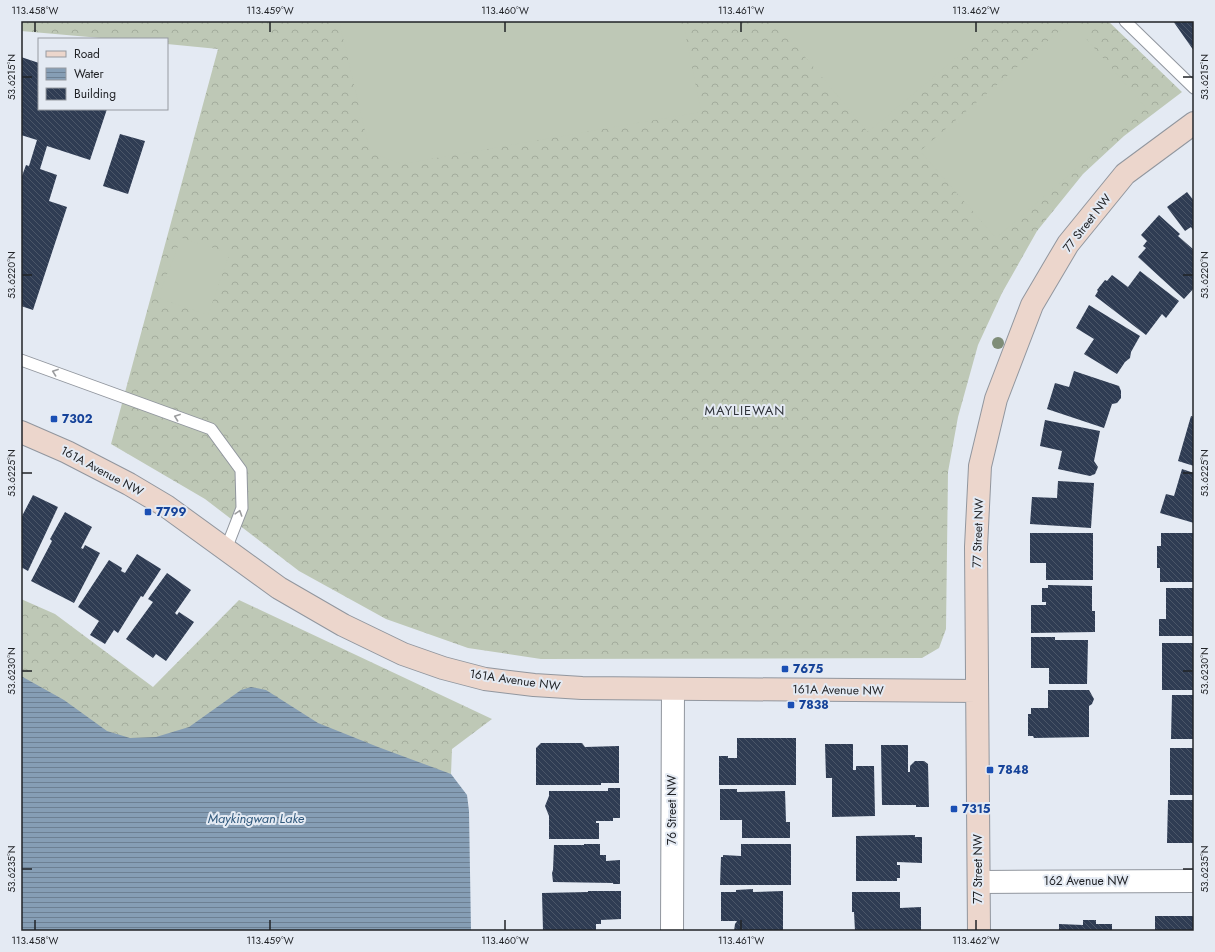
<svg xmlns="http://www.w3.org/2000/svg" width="1215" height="952" font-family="Jost,sans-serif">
<defs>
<pattern id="forest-crowns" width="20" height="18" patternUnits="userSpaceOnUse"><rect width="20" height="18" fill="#bec8b6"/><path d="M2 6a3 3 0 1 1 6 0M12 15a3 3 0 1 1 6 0" fill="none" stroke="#a3ac9c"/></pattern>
<pattern id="water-rules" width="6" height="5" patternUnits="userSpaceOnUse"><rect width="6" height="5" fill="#869eb5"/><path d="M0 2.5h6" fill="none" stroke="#6d8093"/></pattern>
<pattern id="building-back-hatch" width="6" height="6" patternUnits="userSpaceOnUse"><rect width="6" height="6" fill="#2f3c53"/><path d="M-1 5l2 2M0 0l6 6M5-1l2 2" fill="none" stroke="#4b5668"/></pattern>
</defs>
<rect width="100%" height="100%" fill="#e4eaf3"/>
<!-- forest -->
<path fill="url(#forest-crowns)" d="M21,21H1108L1182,92L1124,136L1083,174L1037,231L1002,293L978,345L958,417L948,472L946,629L939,648L922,658L541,659L468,648L386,619L299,571L205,499L111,444L218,49L167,44V39H112L21,31Z
M21,599L55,614L153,687L239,600L492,719L452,749L451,774L270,735L149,761L21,716Z"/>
<!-- pitch -->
<path fill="#bec8b6" d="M339,21H679L684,27L701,112L402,164L370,152Z
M775,21H1000L868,132Z
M1071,21L1146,108L996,238L920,151Z
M182,238L226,252L229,255L208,315L158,298L180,241Z"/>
<!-- water -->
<path fill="url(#water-rules)" d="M21,676L64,700L107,731L130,738L156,737L189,727L241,690L251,687L266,690L318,723L378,747L451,774L467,795L469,811L471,931H21Z"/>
<!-- building -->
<path fill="url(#building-back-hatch)" d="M1173,21H1194V51Z
M21,57L39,63V109H107L90,160L47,146L40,169L57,175L49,201L67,207L33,310L21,306V176H22L26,165L29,166L37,140L21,135Z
M120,134L145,141L128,194L103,186Z
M1187,192L1194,201V232L1191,227L1185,231L1167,207Z
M1159,215L1180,234L1178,236L1194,250V288L1184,299L1138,257L1146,248L1143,246L1147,241L1141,235Z
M1140,271L1179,301L1166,318L1162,314L1146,335L1095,296L1098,291L1097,290L1105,280L1107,281L1112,275L1128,287Z
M1089,305L1140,336L1131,352L1130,358L1125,362L1117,374L1084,354L1094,339L1076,328Z
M1074,371L1119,386L1121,391V398L1117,403L1112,404L1104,428L1047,409L1055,383L1069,387Z
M1191,416L1194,417V466L1178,461Z
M1045,420L1100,431L1094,461L1098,467L1095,474L1090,476L1058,469L1062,451L1040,446Z
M1182,469L1194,473V523L1160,513L1166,494L1174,496Z
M1058,481L1094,483L1091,528L1030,524L1032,497L1057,498Z
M33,495L58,507L28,571L21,567V518Z
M65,512L92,527L81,548L83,549L85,545L100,553L74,603L31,581L52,541L50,539Z
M1030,533H1093V580H1046V563H1030Z
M1161,533H1194V582H1160V568H1157V546H1161Z
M137,554L161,569L143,597L141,596L118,633L114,630L105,644L90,635L99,621L78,607L109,560L122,568L121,571L125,573Z
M167,573L191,590L175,613L177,615L179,612L194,622L166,661L156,654L153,658L126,639L153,602L148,599Z
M1048,585L1092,586V611H1095V632L1031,633V605H1046V602H1042V588H1048Z
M1166,588H1194V636H1159V619H1166Z
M1031,637H1055V640H1088L1087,684H1049V668H1031Z
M1162,643H1194V690H1162Z
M1048,690H1089L1094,699L1092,704L1089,706V737L1034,738L1033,736H1028V714H1031V708H1048Z
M1172,695H1194V739H1171Z
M737,738H796V785H719V756H728V758H737Z
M541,743H582L585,747L619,746V783H601V785H536V748Z
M825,744H853V770H856V766H874L875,816L832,817V778H826Z
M881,745H908V772H910V766L915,761H924L928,764L929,807H916V805H882Z
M1170,748H1194V795H1170Z
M608,788H620V818H613V821H596V823H599V839H549V816L545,806L549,796V791H608Z
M720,789H737V792L785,791L786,822H790V838H742V820H720Z
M1168,800H1194V843H1167Z
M915,835V837H922V863L897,862V865H900V878H897V881H856V836Z
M584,844H600V855H606V861L620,860V884H613V883L553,882L552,873L553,870L554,845H584Z
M741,844H791V885H720L721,857H723V855L741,856Z
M753,889V892L783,891V931H734L735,924L737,921H721V892H736V890Z
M588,891H621V919L601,920V924H596V931H543L542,893L588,892Z
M852,892H900V908L921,907V931H855L854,912H852Z
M1155,916H1194V931H1155Z
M1083,920H1096V924H1112V931H1059V924L1083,925Z"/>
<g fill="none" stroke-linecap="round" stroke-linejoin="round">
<!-- lane casing -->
<g stroke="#91969e" stroke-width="13">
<path id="lane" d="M1125,21L1194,88
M21,360L211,429L241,470L242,508L226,549"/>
</g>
<!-- street casing -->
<g stroke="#91969e" stroke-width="24">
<path id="street" d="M979,882L1194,881
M672,931L673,689"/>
</g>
<!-- secondary casing -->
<g stroke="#91969e" stroke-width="24">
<path id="secondary" d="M21,432L67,452L129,484L166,506L279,588L343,625L403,654L443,668L485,679L534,685L582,688L977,691
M979,931L976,547L980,466L996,399L1032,305L1068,244L1125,174L1194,123"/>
</g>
<!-- lane -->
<use href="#lane" stroke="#fff" stroke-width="11"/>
<!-- street -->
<use href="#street" stroke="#fff" stroke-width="22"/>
<!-- secondary -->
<use href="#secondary" stroke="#ecd6cc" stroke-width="22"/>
</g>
<!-- trees -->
<circle fill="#7f8d78" cx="998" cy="343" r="6"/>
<!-- one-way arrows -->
<defs><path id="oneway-chevron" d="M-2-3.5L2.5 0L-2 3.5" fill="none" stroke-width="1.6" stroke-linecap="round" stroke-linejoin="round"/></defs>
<g stroke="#9b9c9e">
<use href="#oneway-chevron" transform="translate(55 372) rotate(-160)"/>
<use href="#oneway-chevron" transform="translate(177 417) rotate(-160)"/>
<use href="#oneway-chevron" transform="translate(239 513) rotate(-72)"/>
</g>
<!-- ticks -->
<path fill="none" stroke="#212327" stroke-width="1.5" d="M35,22V32M270,22V32M505,22V32M741,22V32M976,22V32M22,77H32M1183,77H1193M22,275H32M1183,275H1193M22,473H32M1183,473H1193M22,671H32M1183,671H1193M22,869H32M1183,869H1193M35,920V930M270,920V930M505,920V930M741,920V930M976,920V930"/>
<!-- markers -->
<g fill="#1a4fb4" stroke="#e4eaf3" stroke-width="1.5">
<rect x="50" y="415" width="8" height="8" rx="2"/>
<rect x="144" y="508" width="8" height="8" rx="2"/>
<rect x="781" y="665" width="8" height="8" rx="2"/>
<rect x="787" y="701" width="8" height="8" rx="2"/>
<rect x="986" y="766" width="8" height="8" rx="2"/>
<rect x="950" y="805" width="8" height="8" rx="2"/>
</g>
<g text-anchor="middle" stroke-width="4" stroke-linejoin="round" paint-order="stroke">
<!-- street labels -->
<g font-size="12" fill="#212327" stroke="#e4eaf3">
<text transform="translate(1087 223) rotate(-52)" y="4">77 Street NW</text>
<text transform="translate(102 471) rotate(28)" y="4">161A Avenue NW</text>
<text transform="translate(978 533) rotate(-88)" y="4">77 Street NW</text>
<text transform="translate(515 680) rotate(8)" y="4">161A Avenue NW</text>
<text transform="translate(838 690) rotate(1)" y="4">161A Avenue NW</text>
<text transform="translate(672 810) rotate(-90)" y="4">76 Street NW</text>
<text transform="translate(978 869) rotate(-90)" y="4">77 Street NW</text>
<text x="1086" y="885">162 Avenue NW</text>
</g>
<!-- transit labels -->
<g font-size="12" font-weight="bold" fill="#164399" stroke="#e4eaf3" text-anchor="start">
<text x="62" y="423">7302</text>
<text x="156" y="516">7799</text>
<text x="793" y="673">7675</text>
<text x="799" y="709">7838</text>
<text x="998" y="774">7848</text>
<text x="962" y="813">7315</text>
</g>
<!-- neighbourhood labels -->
<g font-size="13" letter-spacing="1" fill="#30343b" stroke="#e4eaf3">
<text x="745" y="415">MAYLIEWAN</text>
</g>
<!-- water labels -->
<g font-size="13" font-style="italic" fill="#325a7d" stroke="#e4eaf3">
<text x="256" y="823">Maykingwan Lake</text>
</g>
</g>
<!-- border -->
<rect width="1215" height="952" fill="none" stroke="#e4eaf3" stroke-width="44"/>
<!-- legend -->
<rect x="38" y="38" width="130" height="72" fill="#e4eaf3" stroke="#969aa1"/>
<rect x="46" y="51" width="20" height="6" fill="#ecd6cc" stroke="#969aa1"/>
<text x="74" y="58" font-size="12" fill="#212327">Road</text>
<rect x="46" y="68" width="20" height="12" fill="url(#water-rules)" stroke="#969aa1"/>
<text x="74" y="78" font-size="12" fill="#212327">Water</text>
<rect x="46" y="88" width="20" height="12" fill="url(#building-back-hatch)" stroke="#969aa1"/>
<text x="74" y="98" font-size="12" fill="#212327">Building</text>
<rect x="22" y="22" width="1171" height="908" fill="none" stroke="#212327" stroke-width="1.5"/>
<g font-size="10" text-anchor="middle" fill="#212327">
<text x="35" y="14">113.458°W</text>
<text x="270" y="14">113.459°W</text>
<text x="505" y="14">113.460°W</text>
<text x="741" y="14">113.461°W</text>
<text x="976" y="14">113.462°W</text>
<text transform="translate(1204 77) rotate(-90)" y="4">53.6215°N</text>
<text transform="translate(11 77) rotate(-90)" y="4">53.6215°N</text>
<text transform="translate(1204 275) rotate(-90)" y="4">53.6220°N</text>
<text transform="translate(11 275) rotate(-90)" y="4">53.6220°N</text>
<text transform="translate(1204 473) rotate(-90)" y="4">53.6225°N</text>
<text transform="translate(11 473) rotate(-90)" y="4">53.6225°N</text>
<text transform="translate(1204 671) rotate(-90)" y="4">53.6230°N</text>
<text transform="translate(11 671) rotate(-90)" y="4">53.6230°N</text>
<text transform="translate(1204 869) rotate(-90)" y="4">53.6235°N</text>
<text transform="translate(11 869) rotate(-90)" y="4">53.6235°N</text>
<text x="35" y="944">113.458°W</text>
<text x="270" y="944">113.459°W</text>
<text x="505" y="944">113.460°W</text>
<text x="741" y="944">113.461°W</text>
<text x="976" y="944">113.462°W</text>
</g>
</svg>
